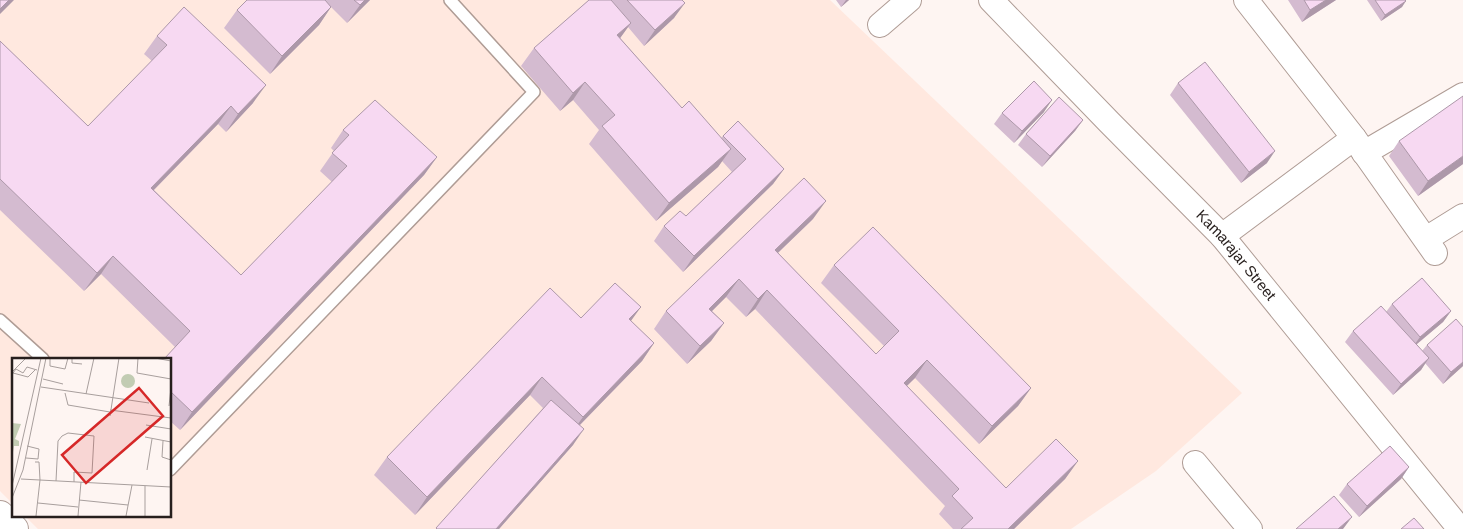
<svg xmlns="http://www.w3.org/2000/svg" width="1463" height="529" font-family="Helvetica,sans-serif">
<rect width="100%" height="100%" fill="#fef5f2"/>
<!-- built -->
<path fill="#ffe8df" d="M0,0H830L1242,393L1156,471L1071,529H38L24,515H170V359H14V505L0,491Z"/>
<g fill="none" stroke-linecap="round" stroke-linejoin="round">
<!-- service casing -->
<g stroke="#af9c95" stroke-width="14">
<path id="service" d="M0,320L43,359
M170,470L534,92L450,0"/>
</g>
<!-- minor casing -->
<g stroke="#af9c95" stroke-width="26">
<g id="minor">
<path id="s1" d="M991,0L1109,122L1222,236L1460,529"/>
<path d="M1246,0L1354,138L1435,253"/>
<path d="M880,25L909,0"/>
<path d="M1364,153L1463,95"/>
<path d="M1222,236L1354,138"/>
<path d="M1426,239L1463,216"/>
<path d="M1195,463L1250,529"/>
</g>
</g>
<!-- secondary casing -->
<g stroke="#af9c95" stroke-width="30">
<path id="secondary" d="M0,515L14,529"/>
</g>
<!-- service -->
<use href="#service" stroke="#fff" stroke-width="11"/>
<!-- minor -->
<use href="#minor" stroke="#fff" stroke-width="24"/>
<!-- secondary -->
<use href="#secondary" stroke="#fff" stroke-width="28"/>
</g>
<!-- wall -->
<path fill="#d4bbd0" d="M247,0H370L347,23L331,7L319,25L270,74L224,28L237,10Z
M589,0H682L674,18L644,46L628,27L620,38L682,108L721,138L723,136L784,169L773,184L683,272L654,241L664,226L686,216L732,172L722,161L718,167L656,221L589,144L599,130L573,100L560,111L521,66L534,48Z
M836,0H849L841,7Z
M1288,0H1336L1302,22Z
M1367,0H1405L1402,7L1381,21Z
M157,36L253,103L226,132L218,124L154,190L241,275L332,182L320,171L334,151L331,148L343,130L437,157L424,175L180,430L170,421V359L175,347L101,274L84,291L0,210V41L88,126L152,61L144,54Z
M1178,83L1267,163L1241,183L1170,95Z
M1044,112L1014,143L994,124L1002,113Z
M1083,120L1075,131L1042,167L1018,145L1026,134Z
M1399,141L1463,164L1418,196L1389,156Z
M813,219L778,253L876,354L884,346L821,283L834,265L1031,388L1018,406L979,444L915,378L907,386L1006,488L1078,461L1065,479L1014,529H953L939,514L945,506L755,309L746,317L726,297L712,311L724,323L711,341L687,364L654,329L666,311Z
M1392,304L1451,311L1443,322L1416,345L1422,351L1427,345L1463,366L1443,384L1425,363L1421,370L1393,395L1345,342L1353,331L1386,312Z
M581,318L631,321L654,343L642,361L580,425L573,445L499,529H436L543,408L530,395L415,515L374,475L387,457Z
M1409,467L1401,479L1359,517L1339,495L1347,484Z"/>
<!-- shaded-wall -->
<path fill="#ad98a9" d="M9,0H14L0,14V9Z
M365,0H370L347,23L360,5Z
M846,0H849L841,7Z
M1326,0H1336L1302,22L1310,10Z
M1406,1L1402,7L1381,21L1385,15Z
M685,3L674,18L644,46L655,30Z
M331,7L319,25L270,74L282,56Z
M631,23L618,41L617,35Z
M585,82L573,100L560,111L573,93Z
M266,85L253,103L226,132L238,114Z
M1052,100L1044,112L1014,143L1022,131Z
M231,106L218,124L138,206L151,188Z
M1083,120L1075,131L1042,167L1050,156Z
M731,149L718,167L656,221L669,203Z
M1275,151L1267,163L1241,183L1249,172Z
M1463,156V164L1418,196L1428,181Z
M437,157L424,175L180,430L192,412Z
M784,169L773,184L683,272L694,256Z
M826,201L813,219L762,268L775,250Z
M113,256L101,274L84,291L97,273Z
M739,279L726,297L696,327L709,309Z
M767,290L755,309L746,317L758,299Z
M641,307L628,325L629,319Z
M1451,311L1443,322L1412,348L1420,337Z
M724,323L711,341L687,364L700,346Z
M654,343L642,361L570,435L583,417Z
M1429,358L1421,370L1393,395L1401,384Z
M927,360L915,378L891,401L904,383Z
M1463,362V366L1443,384L1451,372Z
M542,377L530,395L415,515L427,497Z
M1031,388L1018,406L979,444L992,426Z
M584,429L573,445L499,529H496Z
M1078,461L1065,479L1014,529H1008Z
M1409,467L1401,479L1359,517L1367,506Z
M1352,517L1343,529H1338Z"/>
<!-- building -->
<path fill="#f7d9f2" stroke="#ad98a9" d="M0,0H9L0,9Z
M247,0H325L331,7L282,56L237,10Z
M354,0H365L360,5Z
M589,0H611L631,23L617,35L682,108L689,101L731,149L669,203L602,126L615,115L585,82L573,93L534,48Z
M627,0H682L685,3L655,30Z
M1304,0H1326L1310,10Z
M1375,0H1405L1406,1L1385,15Z
M184,7L266,85L238,114L231,106L151,188L241,275L347,166L332,153L349,135L343,130L375,100L437,157L192,412L170,391V359H164L190,331L113,256L97,273L0,179V41L88,126L167,45L157,36Z
M1205,62L1275,151L1249,172L1178,83Z
M1034,81L1052,100L1022,131L1002,113Z
M1463,96V156L1428,181L1399,141Z
M1059,97L1083,120L1050,156L1026,134Z
M738,121L784,169L694,256L664,226L680,211L686,216L746,159L723,136Z
M804,178L826,201L775,250L876,354L899,331L834,265L873,227L1031,388L992,426L927,360L904,383L1006,488L1056,439L1078,461L1008,529H961L973,518L952,496L959,489L767,290L758,299L739,279L709,309L724,323L700,346L666,311Z
M1422,278L1451,311L1420,337L1392,304Z
M615,283L641,307L629,319L654,343L583,417L542,377L427,497L387,457L550,288L581,318Z
M1381,306L1429,358L1401,384L1353,331Z
M1456,319L1463,327V362L1451,372L1427,345Z
M551,400L584,429L496,529H437L436,528Z
M1390,446L1409,467L1367,506L1347,484Z
M1334,496L1352,517L1338,529H1296Z
M1414,518L1424,529H1401Z"/>
<g text-anchor="middle" stroke-width="4.5" stroke-linejoin="round" paint-order="stroke">
<!-- street labels -->
<g font-size="15" fill="#271f1d" stroke="#fff">
<text dy="5" stroke="none"><textPath href="#s1" startOffset="354">Kamarajar Street</textPath></text>
</g>
</g>
<!-- overview -->
<g transform="translate(12 358)">
<rect width="159" height="159" fill="#fef5f2"/>
<path d="M109 23a7 7 0 1 1 14 0a7 7 0 1 1-14 0Z" fill="#c2ccb3"/>
<path d="M0,65L9,66L3,81L7,83V88H2L1,94Z" fill="#c2ccb3"/>
<path fill="none" stroke="#a89f9d" stroke-width="1" d="M38,0V8L53,11L56,0M60,0V5L70,6M126,0L125,15L159,21M143,0L159,3M23,12L16,19L1,15L4,11L11,15L15,9L25,12M1,13L14,0M31,21L51,26M29,29L137,45M53,35L56,47L98,54M74,36L82,0M157,48L159,30M98,52L159,60M98,58L107,0M134,67L159,71M133,79L159,84M151,83L150,99L159,102M14,100L26,101L27,91L15,88M23,104H27L28,122L24,158M135,112L140,81M9,121L159,129M44,123L46,83L50,78L56,75L82,78L80,115L62,114V124M0,128L29,0M133,128V158M0,140L11,112L34,0M67,142L116,147M26,145L66,149M66,158L69,124M114,158L120,127"/>
<path fill="#d62828" fill-opacity="0.15" stroke="#d62828" stroke-width="2.5" d="M127,30L151,58L74,125L50,97Z"/>
<rect width="159" height="159" fill="none" stroke="#271f1d" stroke-width="2.5"/>
</g>
</svg>
